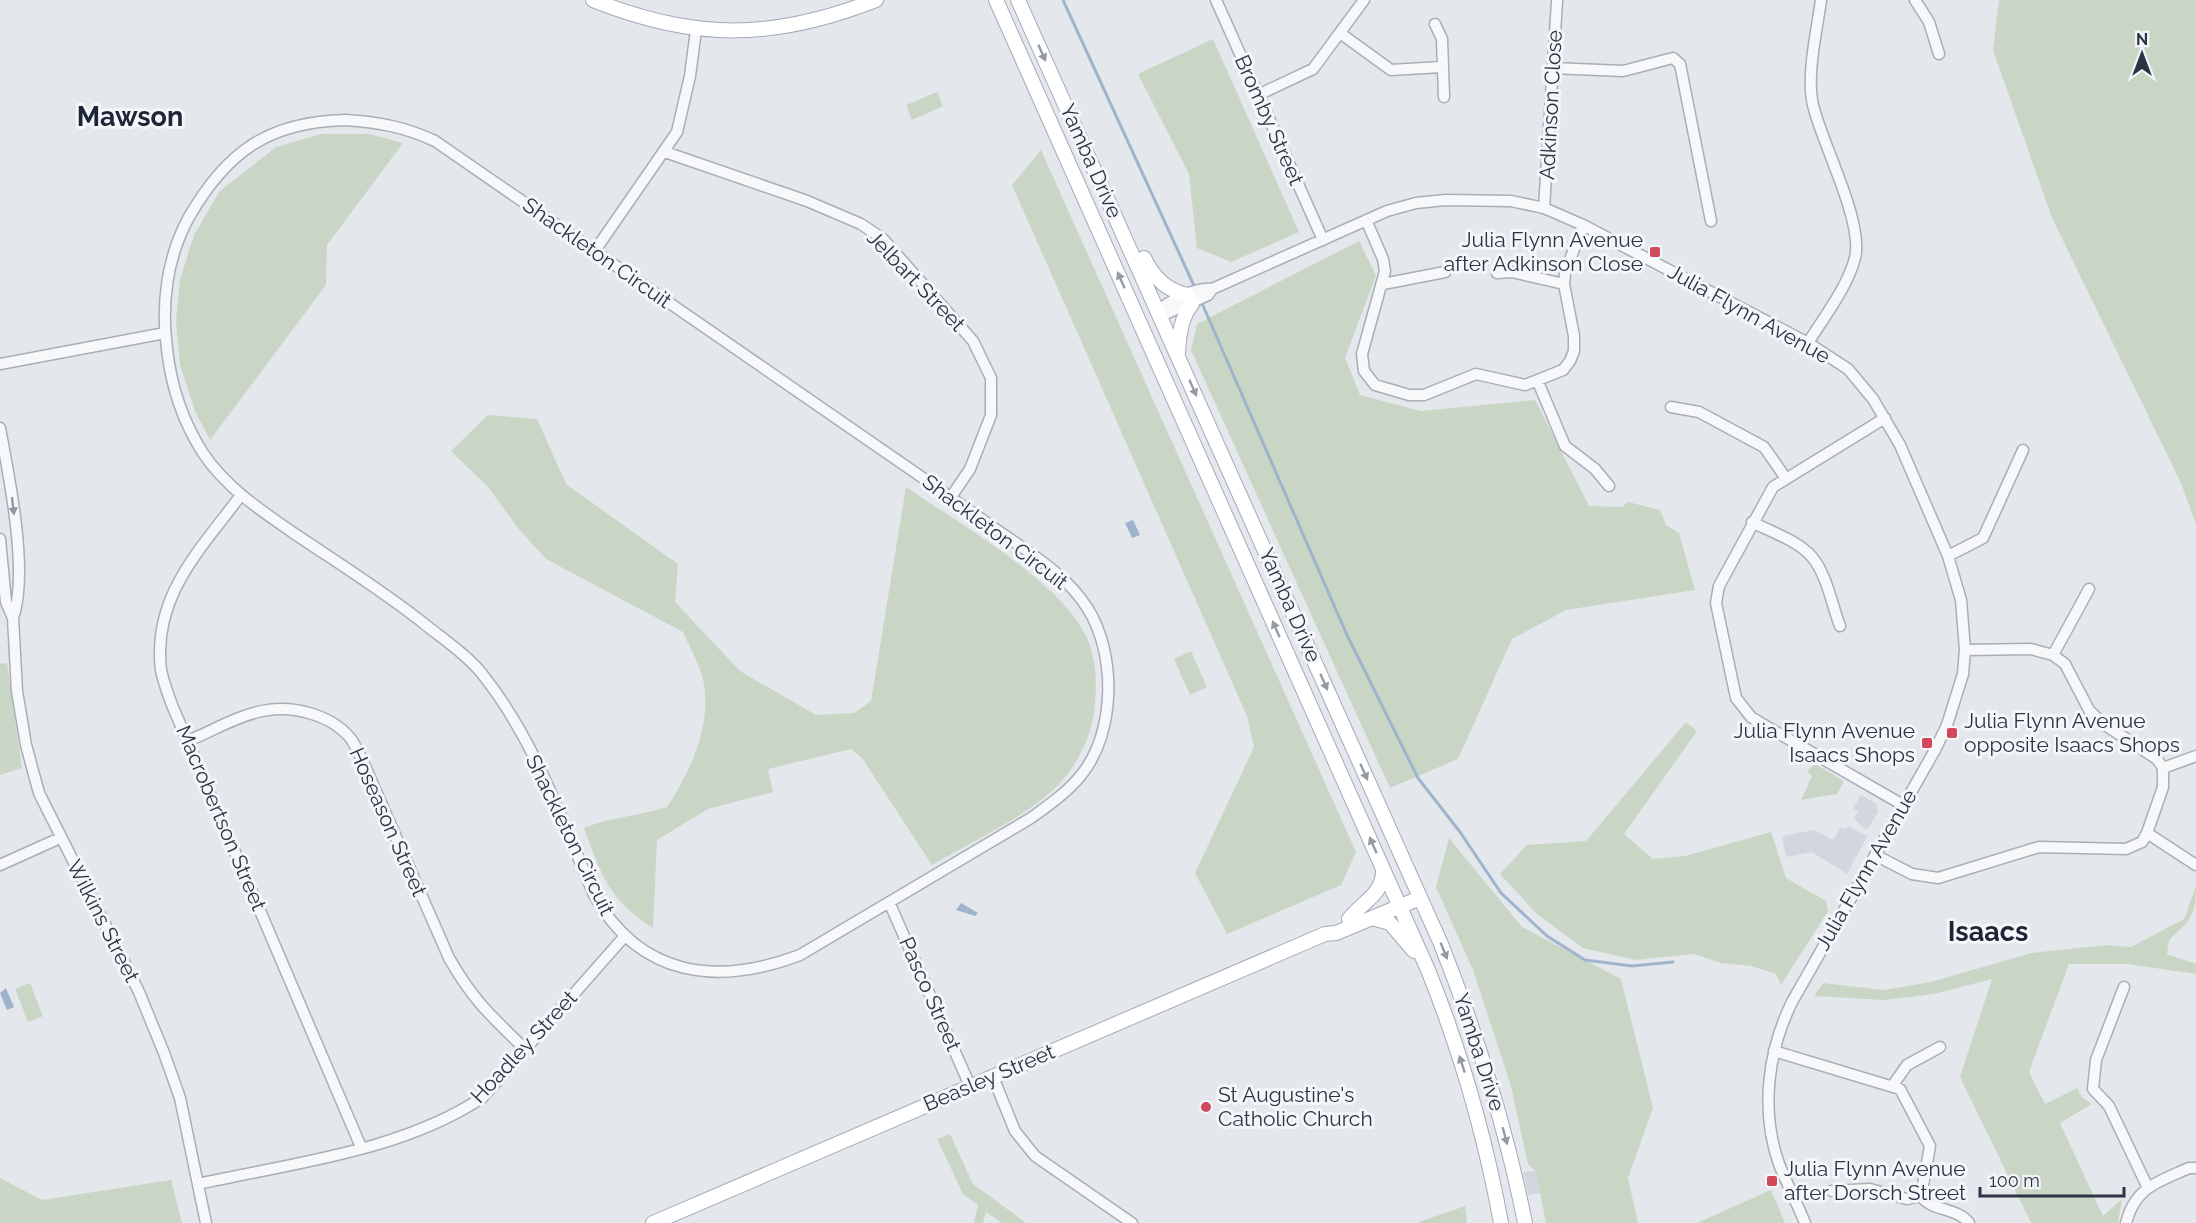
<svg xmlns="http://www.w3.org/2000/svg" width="2196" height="1223" font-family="Raleway,sans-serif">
<rect width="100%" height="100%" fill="#e4e7ec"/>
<!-- built -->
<path fill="#d2d6de" d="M1861,795L1878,805L1876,808L1879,810L1867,830L1854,819L1858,812L1853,808Z
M1848,826L1867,836L1847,874L1812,852L1786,857L1782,836L1814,830L1833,840L1841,827L1846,829Z
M1536,1170L1540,1193L1528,1195L1523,1173Z"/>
<!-- green -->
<path fill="#c9d6c5" d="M1999,0H2196V524L2181,483L2052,218L1993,50Z
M1213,39L1299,232L1231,262L1197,248L1189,174L1138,74Z
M937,92L943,106L912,120L906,105Z
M321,134H369L403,143L327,245L326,285L210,440L195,411L180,365L176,322L180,280L194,235L219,192L276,147Z
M1041,150L1356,852L1341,885L1227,934L1195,873L1254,747L1247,716L1012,185Z
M1359,241L1376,275L1345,358L1360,395L1421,411L1535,400L1589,506L1622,507L1628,502L1660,510L1666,525L1679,533L1695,590L1566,610L1512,639L1458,759L1390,788L1191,350L1197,324Z
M488,415L537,419L566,484L678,564L675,602L740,671L816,715L854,713L871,701L906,487C958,523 1059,580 1086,636C1096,657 1097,681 1095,703C1093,734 1078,766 1055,788C1021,820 972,841 932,865L862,758L851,749L768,769L773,792L708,809L657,840L653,928C608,899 602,876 584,828C611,817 639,816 667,807C690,772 711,728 704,684C701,667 690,648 683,632L546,559L518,528L488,487L451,451Z
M1191,651L1207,687L1190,695L1174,659Z
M7,663L22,768L0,775V664Z
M1686,722L1697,731L1624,834L1653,859L1685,856L1771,832L1786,878L1826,901L1828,911L1781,985L1776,974L1751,966L1721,963L1694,954L1636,960L1583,948L1537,914L1500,874L1527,845L1586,841Z
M1815,764L1844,781L1837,794L1801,800L1812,776L1807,771Z
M1449,838L1522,927L1621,979L1653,1108L1628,1178L1638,1223H1546L1536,1171L1528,1164L1511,1086L1473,970L1436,887Z
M2196,886C2196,916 2190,921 2169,940L2167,954L2196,964V974L2128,964H2069L2029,1072L2045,1104L2077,1088L2082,1097L2092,1104L2060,1123L2103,1216L2122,1199L2118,1223H2031L1960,1077L1992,979L1934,994L1884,1000L1814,996L1823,983L1883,990L1931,982L2032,953L2106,945L2131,947L2184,919Z
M30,983L43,1016L28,1022L15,989Z
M950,1134L973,1184L1026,1223H1002L986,1212L983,1223H974L978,1205L963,1194L937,1139Z
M0,1178L42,1200L171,1180L182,1223H0Z
M1771,1190L1785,1223H1697Z
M1465,1206L1467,1223H1420L1419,1222Z"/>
<!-- water -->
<path fill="#9fb4cc" d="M1133,520L1140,535L1132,538L1125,523Z
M961,903L978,913L975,916L956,910Z
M6,988L14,1007L7,1010L0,993Z"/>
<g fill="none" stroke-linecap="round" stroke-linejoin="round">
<!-- stream -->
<path stroke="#9fb4cc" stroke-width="3" d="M1063,0L1196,290
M1201,301L1347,635L1418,778L1460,832L1501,893L1547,936L1585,960L1632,966L1673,962"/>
<!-- minor casing -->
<g stroke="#a9aeb7" stroke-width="13">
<path id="minor" d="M1216,0L1323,240
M1915,0L1929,22L1939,54
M1435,24L1442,39L1444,97
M1340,33L1391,70L1441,67
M1552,68L1623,71L1673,58L1680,64L1711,221
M1258,95L1313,69L1364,0
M345,120C378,122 405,127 435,141C588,247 741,352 894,458C929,482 963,506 997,530C1030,553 1067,575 1088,609C1116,654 1116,731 1082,774C1068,792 1049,805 1031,818L800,955C718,986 641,978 594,895C562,820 534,739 483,675C468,656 446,641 427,626C386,593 341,565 298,536C263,512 226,488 203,453C183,422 171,385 167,349C161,304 167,257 189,217C227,151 269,122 345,120Z
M665,152L807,201L861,224L883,239L973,341L991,378V415L970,469L951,497
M1544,208L1557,1
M1366,220L1383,259L1385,271L1362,354L1364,371L1375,385L1409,395H1424L1476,374L1525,385L1563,370L1570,361L1574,351V336L1564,284L1565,273L1583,225
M594,252L677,132L690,76L696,30
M1497,273L1512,272L1564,284
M1383,284L1445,272
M1159,311C1169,300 1197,287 1212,289L1387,211L1416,203L1445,200L1511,201L1544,208L1583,225L1808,343L1848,369L1873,399L1900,445L1948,556L1961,600L1965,650L1963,674L1947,725L1935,750L1792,1002C1768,1051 1760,1110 1779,1164C1787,1184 1797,1203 1805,1223
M1161,316L1208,295L1212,289
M1808,343C1824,317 1847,288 1855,258C1864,222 1822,144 1813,105C1806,76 1817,30 1821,0
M0,364L165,333
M1538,382L1565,446L1595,469L1609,486
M1671,407L1699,412L1764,447L1785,477
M1885,418L1773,487L1719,586L1716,603L1736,698L1751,717L1764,725L1903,805
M0,428C9,476 29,573 13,618
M241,495C201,549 152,596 161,670C163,681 168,694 172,705L361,1147
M1752,522C1771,532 1799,541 1812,557C1827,575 1832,605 1840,626
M0,539L6,602L13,618L17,691L26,745L39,793L139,992L164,1053L180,1098L206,1223
M1948,556L1983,538L2023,450
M2053,655L2089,589
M188,741C212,731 237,716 262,711C292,705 331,714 351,739C356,746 360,756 364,764L449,958C472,999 492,1017 525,1049
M2163,768L2196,756
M2147,833L2196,865
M1875,855L1912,874L1938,878L2039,847L2126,849L2142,842L2147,833L2163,787V768L2157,759L2102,723L2089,710L2065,664L2053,655L2031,649L1965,650
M0,865L60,838
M889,902L970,1086
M2124,987L2096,1060L2093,1089L2109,1106L2147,1186
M1774,1051L1900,1089L1930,1146L1921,1196C1932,1212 1957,1207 1969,1223
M993,1077L1015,1131L1035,1156L1132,1223
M1893,1085L1907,1065L1940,1047
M198,1184C292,1163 403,1151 483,1097L624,937
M1832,1191L1870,1189L1907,1199L1921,1196
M2126,1223C2135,1187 2158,1182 2189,1168H2196"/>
</g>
<!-- major casing -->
<g stroke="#a3abb8" stroke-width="16">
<path id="major" d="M593,0C695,41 774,40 876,0
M996,0L1428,970C1461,1052 1485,1136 1501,1223
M1018,0L1441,944C1477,1035 1506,1127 1525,1223
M1144,258C1153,277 1166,291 1188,295
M1178,353C1179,336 1181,317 1192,304
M1372,918L1390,923L1414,951
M1349,919C1363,901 1384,894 1383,869
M653,1223L1325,934L1336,933L1420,898"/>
</g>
<!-- minor -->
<use href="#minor" stroke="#f7f8fa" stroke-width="10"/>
<!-- major -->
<use href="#major" stroke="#fff" stroke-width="14"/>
</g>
<!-- one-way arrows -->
<defs><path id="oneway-solid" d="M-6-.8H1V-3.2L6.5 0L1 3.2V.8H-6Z" transform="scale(1.5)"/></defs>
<g fill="#959aa2">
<use href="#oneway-solid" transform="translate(1042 53) rotate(66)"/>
<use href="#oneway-solid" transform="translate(1121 280) rotate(-114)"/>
<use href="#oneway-solid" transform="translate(1193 388) rotate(66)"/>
<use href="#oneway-solid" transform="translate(1276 629) rotate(-114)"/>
<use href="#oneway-solid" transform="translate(1324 682) rotate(66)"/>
<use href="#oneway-solid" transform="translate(1364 772) rotate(66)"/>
<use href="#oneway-solid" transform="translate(1373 845) rotate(-114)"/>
<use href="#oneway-solid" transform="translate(1444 951) rotate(68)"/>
<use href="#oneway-solid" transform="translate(1462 1064) rotate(-108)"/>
<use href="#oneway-solid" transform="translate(1505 1136) rotate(75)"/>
</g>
<use fill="#9196a0" href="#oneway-solid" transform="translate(13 506) rotate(83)"/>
<!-- markers -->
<g fill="#d1495b" stroke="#f4f6f9" stroke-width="2">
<rect x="1649" y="246" width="12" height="12" rx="3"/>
<rect x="1946" y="727" width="12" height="12" rx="3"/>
<rect x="1921" y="737" width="12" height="12" rx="3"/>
<circle cx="1206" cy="1107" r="6"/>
<rect x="1766" y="1175" width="12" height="12" rx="3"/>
</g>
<g text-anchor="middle" stroke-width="6" stroke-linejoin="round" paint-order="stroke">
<!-- street labels -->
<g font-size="21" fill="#2b3445" stroke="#f4f6f9">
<text transform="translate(1551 105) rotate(-87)" y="7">Adkinson Close</text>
<text transform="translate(1269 120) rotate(66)" y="7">Bromby Street</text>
<text transform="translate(1091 161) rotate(66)" y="7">Yamba Drive</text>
<text transform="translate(597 253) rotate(35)" y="7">Shackleton Circuit</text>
<text transform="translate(916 281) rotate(46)" y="7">Jelbart Street</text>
<text transform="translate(1749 314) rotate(29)" y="7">Julia Flynn Avenue</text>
<text transform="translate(995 532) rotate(37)" y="7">Shackleton Circuit</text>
<text transform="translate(1290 605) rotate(66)" y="7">Yamba Drive</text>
<text transform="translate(221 818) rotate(67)" y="7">Macrobertson Street</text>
<text transform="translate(388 822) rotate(66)" y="7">Hoseason Street</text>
<text transform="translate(570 835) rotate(64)" y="7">Shackleton Circuit</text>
<text transform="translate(1866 870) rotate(-60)" y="7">Julia Flynn Avenue</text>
<text transform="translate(103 921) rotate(63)" y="7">Wilkins Street</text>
<text transform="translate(930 994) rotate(66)" y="7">Pasco Street</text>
<text transform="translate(524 1047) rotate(-47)" y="7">Hoadley Street</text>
<text transform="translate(1479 1052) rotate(72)" y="7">Yamba Drive</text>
<text transform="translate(989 1078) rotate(-23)" y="7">Beasley Street</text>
</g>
<!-- poi labels -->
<g font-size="21" fill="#2b3445" stroke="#f4f6f9" text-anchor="start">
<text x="1643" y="247" text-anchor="end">Julia Flynn Avenue<tspan x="1643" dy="24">after Adkinson Close</tspan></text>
<text x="1964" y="728">Julia Flynn Avenue<tspan x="1964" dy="24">opposite Isaacs Shops</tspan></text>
<text x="1915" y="738" text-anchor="end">Julia Flynn Avenue<tspan x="1915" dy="24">Isaacs Shops</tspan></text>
<text x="1218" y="1102">St Augustine's<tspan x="1218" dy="24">Catholic Church</tspan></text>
<text x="1784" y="1176">Julia Flynn Avenue<tspan x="1784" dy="24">after Dorsch Street</tspan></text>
</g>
<!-- district labels -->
<g font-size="27" font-weight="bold" fill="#1d2536" stroke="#f4f6f9">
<text x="130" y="126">Mawson</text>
<text x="1988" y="941">Isaacs</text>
</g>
</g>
<!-- north arrow -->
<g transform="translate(2142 54)" stroke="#f4f6f9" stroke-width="4.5" paint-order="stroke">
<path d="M0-4.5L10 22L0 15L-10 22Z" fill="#2b3445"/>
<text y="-9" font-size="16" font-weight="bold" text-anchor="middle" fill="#2b3445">N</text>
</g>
<!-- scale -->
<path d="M1980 1187v9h144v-9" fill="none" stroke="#2b3445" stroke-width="3"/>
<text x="1989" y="1187" font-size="18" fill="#2b3445" stroke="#f4f6f9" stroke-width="4.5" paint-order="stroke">100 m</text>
</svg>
